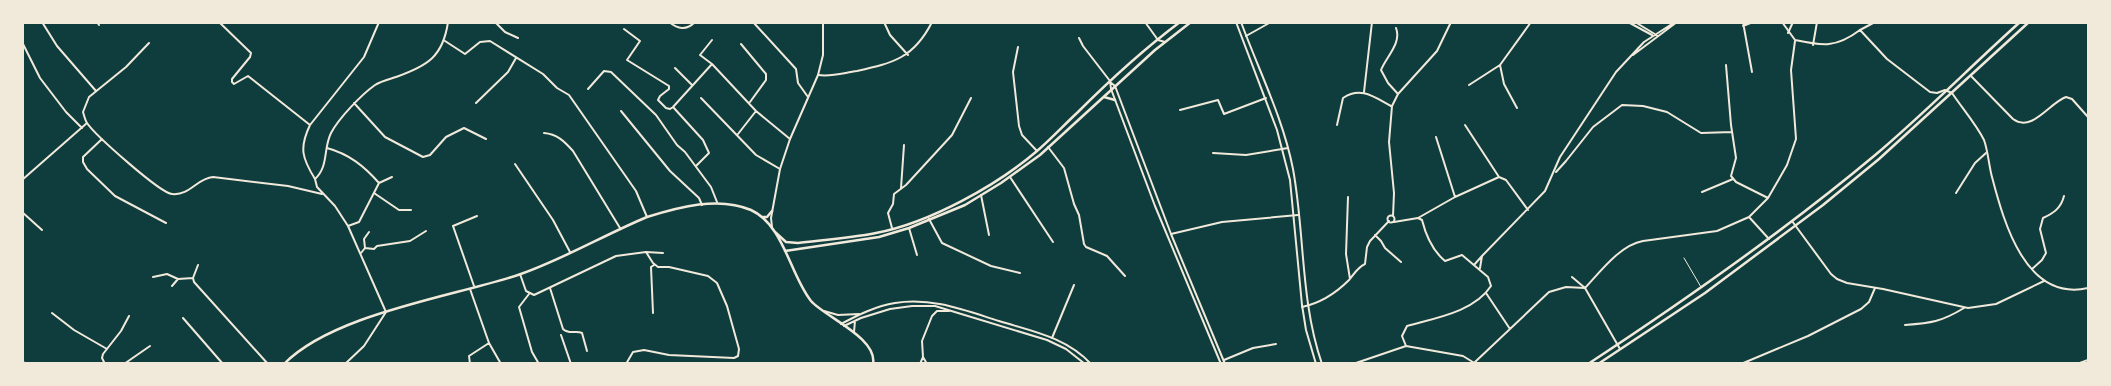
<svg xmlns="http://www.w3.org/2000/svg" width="2111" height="386" font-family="Barlow,sans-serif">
<rect width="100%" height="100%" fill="#0f3d3e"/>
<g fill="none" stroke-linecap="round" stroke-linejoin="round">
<!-- pedestrian -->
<path stroke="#f1e9da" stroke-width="1" d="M1684,258L1701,287"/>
<!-- minor -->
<path stroke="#f1e9da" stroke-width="2" d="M42,22L57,46L96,91
M97,22L99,25
M219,22L251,53L250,57L232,79V82L234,84L248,76L310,125
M495,22L505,32L518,38
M669,22C678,29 686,31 695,22
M753,22L796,69L798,83L808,97
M884,22L890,35L908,55
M1145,22L1158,40L1165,42
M1628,22L1652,35
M1635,22L1658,36
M1743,22L1752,72
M1743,26L1753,22
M1396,28C1402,43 1386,57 1381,70L1388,83L1398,94
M624,29L640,41L627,60L669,86V89L660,96L658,100L666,108L670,109L673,107L712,64
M1860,30L1875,22
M1788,33L1793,22
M1246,36L1271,22
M1079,38L1083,46L1110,81
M712,40L700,55L712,64L756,111L790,139
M445,41L465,54L480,42L490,41L543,74L557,88L569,95L636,191L647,217
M22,42L40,78L66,112L82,128
M149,43L126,67L89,97L83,112C84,115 85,120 87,123C95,135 160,193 172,194C190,196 197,178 213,177L288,186L322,194
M741,44L766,74V80L750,102
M1813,45L1817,22
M1018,47L1013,72L1019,126L1022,135L1037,151
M1633,55L1677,22
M1500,65L1504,84L1517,108
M1726,65L1731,125L1736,158L1731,176L1736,182L1768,198
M675,68L692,85
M818,75C832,77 843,73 857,71C893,63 914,58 932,22
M1971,76L2013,119C2032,133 2049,103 2066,97L2072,99L2088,117
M1469,85L1500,65L1531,22
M588,89L604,71L611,72L656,115L677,145L685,152L711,187L717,202
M1364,92L1372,22
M701,98L756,155L780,169
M354,103L385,137L423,157L430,155L446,137L464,128L486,139
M476,103L508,72L516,58
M673,107L703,140L709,153L696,166
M1180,110L1218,100L1224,114L1266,98
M621,111L670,171L699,198L702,205
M1337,125L1343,98C1361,86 1374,97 1391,106
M1465,125L1499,177
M544,133C557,134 564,141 573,151L620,228
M738,134L756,111
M1436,137L1455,197
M102,139L83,157V162L87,169L115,196L166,223
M1048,147L1064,168L1074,204L1079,215L1084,244L1086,247L1107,256L1125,276
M327,148C349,154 364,166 379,183L359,222L348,226
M1213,153L1246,155L1288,148
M515,164L553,220L570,252
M1556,172L1566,161L1593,127L1622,105L1643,106L1667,112L1701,133L1732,132
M1010,177L1053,242
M315,179C302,158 299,148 310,125L364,57L379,22
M22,180L87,123
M2088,182V148
M379,183L392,177
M901,188L904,145
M1702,192L1733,179
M374,193L399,210H411
M1956,193L1975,163L1986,153
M981,195L989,235
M1348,197L1346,254L1350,279
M22,212L42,230
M1387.5 219a3.5 3.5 0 1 1 7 0a3.5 3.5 0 1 1-7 0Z
M1393,216L1394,193L1389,142L1392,106L1398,94L1437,51L1451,22
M1749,217L1769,239
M929,219L942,243L991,266L1020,273
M1394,222L1418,218L1455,197L1499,177L1506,180L1528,210
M892,228L888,213L893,204L894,194L906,185L952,135L971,98
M909,228L917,255
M1171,234L1222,222L1298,215
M1375,235L1381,241L1385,248L1401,262
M365,248L364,239L369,232
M361,253L365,248L374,249L377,246L410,241L426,231
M1474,265L1482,256
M1480,268L1482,256L1545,191L1560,157L1616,72L1644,42L1675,22
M2032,269L2042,260L2046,253L2040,229L2043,218C2054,213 2061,208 2064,196
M520,274L526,291L534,295L616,256L646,252L663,253
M153,277L167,274L178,279L193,278L194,282L268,364
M1572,277L1585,288L1620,349
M193,278L198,265
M172,286L178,279
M474,286L453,226L477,216
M550,288L563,329C569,335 576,330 582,333L587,351
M1585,288C1600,272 1620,245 1643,241L1717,231L1749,217L1768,198L1787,165L1796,139L1791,70L1795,41
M470,289L489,343L501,364
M529,294L519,307L532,352L539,364
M1302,307C1321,303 1335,294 1349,280C1354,274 1358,267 1365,264L1367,247L1370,241L1389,221
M52,313L74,330L107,349
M653,313L651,267L654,265
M183,318L223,364
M1905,325C1931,323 1941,322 1964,308
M561,335L571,364
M1052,338L1074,285
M1406,346L1402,336L1407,326C1435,318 1474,312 1491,286L1488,277L1462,255L1445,261C1433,251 1426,236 1422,220L1418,218
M1224,360L1253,348L1276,344
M22,361L26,364
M105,364L102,358L103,354L121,331L129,316
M124,364L150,346
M345,364L364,346L386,312L348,226L335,206L317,187L315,179C329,166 323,149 331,133C339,118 361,95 375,85C381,81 390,79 396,77C427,66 443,57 448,22
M470,364L469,356L489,343
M626,364L633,352L644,350L669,355L734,358L738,356L739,349L727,306L717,283L708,276L669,267H658L653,263L646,252
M920,364L923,357
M927,364L923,357L922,341L932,316L937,311H949
M1741,364L1808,336L1861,309L1869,302L1875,288"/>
<!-- tertiary -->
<path stroke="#f1e9da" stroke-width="2" d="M1236,22L1277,130L1290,180L1302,305L1306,330L1316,364
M1241,22C1259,71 1283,118 1293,169C1305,234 1300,300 1322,364
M1782,22L1795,40C1823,46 1836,48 1860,30L1887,59L1930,92L1937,93L1945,90L1952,93C1962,108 1976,124 1984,140C1988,151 1989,166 1992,177C2004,223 2026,302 2088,288
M1110,81L1111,89L1155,206L1221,364
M1110,82L1115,86L1171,234L1225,364
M1792,221L1831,274L1837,279L1847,283L1883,289L1968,308L1996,304L2044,281
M772,227L771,218L780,169L790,139L818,75L823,55V22
M1486,293L1510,329
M824,311L838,315L859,314
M841,324C858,315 876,306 895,303C931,297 964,310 999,321C1031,331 1066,337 1091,364
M844,326L861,318L890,309L912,306H935L1047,340L1066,349L1085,364
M854,332L855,321
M1475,362L1549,292L1566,287L1585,288
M1353,364L1406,346L1463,356L1476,364
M2077,364L2088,360"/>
<!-- secondary -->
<path stroke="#f1e9da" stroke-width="2.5" d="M1104,97L1115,100
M762,217H767L772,211
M775,232L786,242L798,243C824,240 851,238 876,233C929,223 996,186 1037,151C1051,139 1064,125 1078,112C1110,80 1144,49 1180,22
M785,251L879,237L909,228L965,205L1001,183L1040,155L1155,50L1191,22
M284,364C333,314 451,297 518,275C562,260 604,235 647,217C679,207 719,196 751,210C784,225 790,275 811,301C825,317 878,338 873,364
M1588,364C1687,299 1783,232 1874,156C1924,114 1971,66 2020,22
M1598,364L1705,293L1823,205L1879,159L2029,22"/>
</g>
<!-- border -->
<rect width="2111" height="386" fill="none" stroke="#f1e9da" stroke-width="48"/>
</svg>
